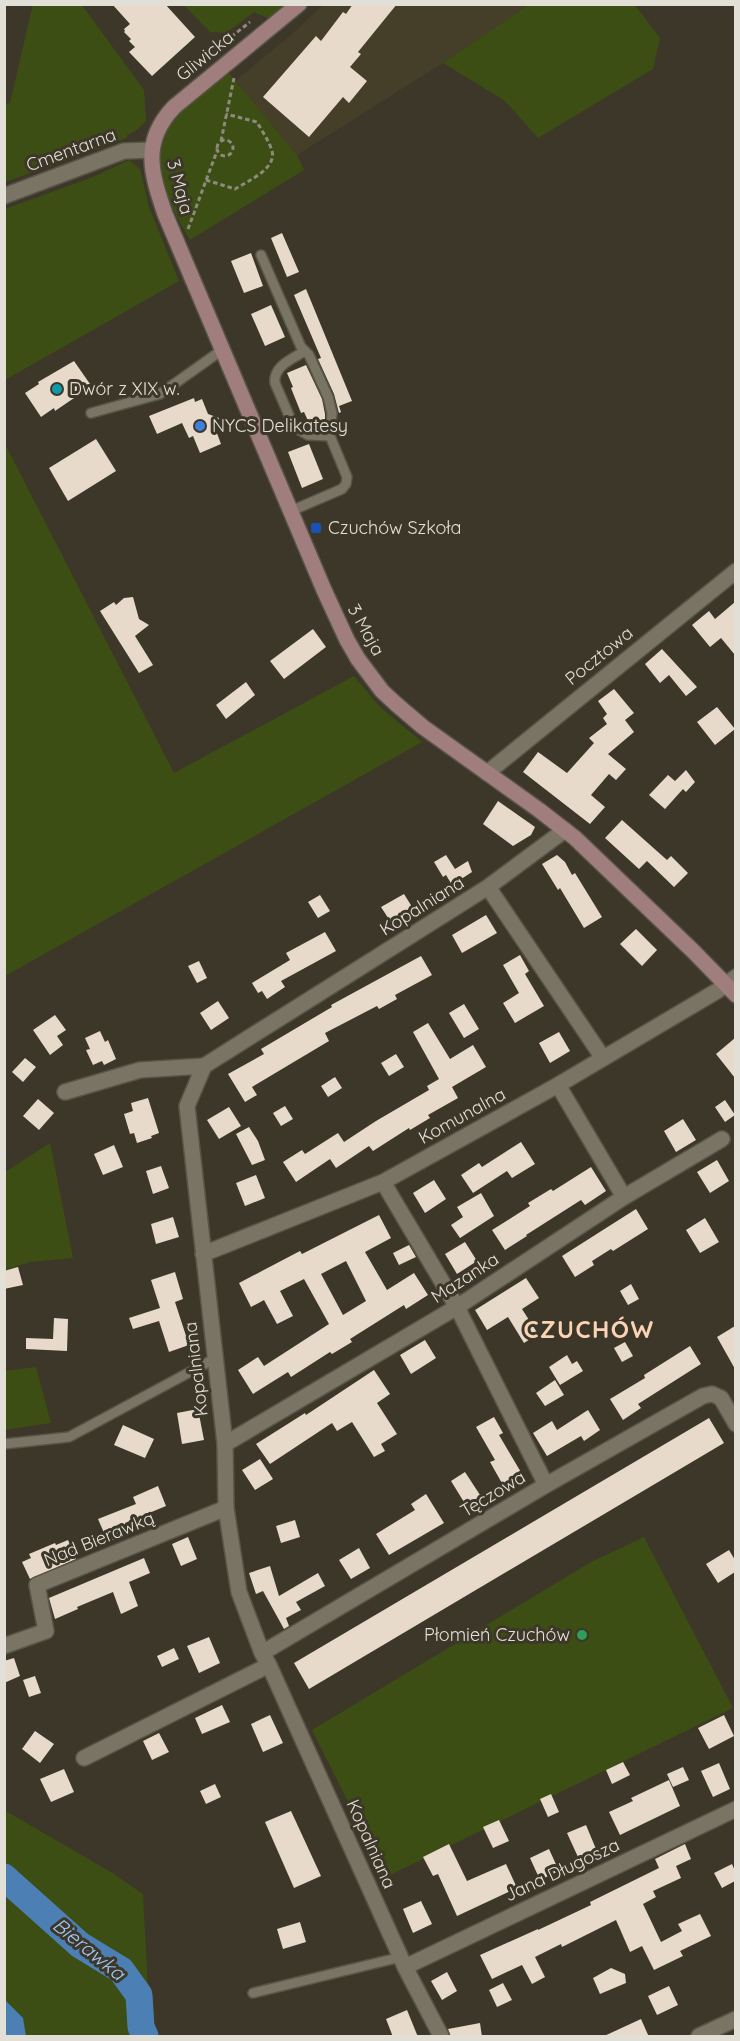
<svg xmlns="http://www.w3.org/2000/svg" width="740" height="2041" font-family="Quicksand,sans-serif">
<rect width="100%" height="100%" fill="#3c3728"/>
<!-- built -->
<path fill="#453e28" d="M323,5H528L443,63L297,155L235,81L292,34Z"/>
<!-- green -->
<path fill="#3c4e13" d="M33,4L82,5L144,90L146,121L137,130L127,135V138L5,182V104L10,103Z
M184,5H286L268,18L254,12L226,33L210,32Z
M528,5H635L660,38L653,69L538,138L505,101L443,63Z
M228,72L297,155L304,170L190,240C172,210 148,165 168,130C181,106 207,89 228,72Z
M129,160L140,169L149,207L179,281L5,380V209L93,177Z
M5,444L174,773L354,676L380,707L422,742L5,976Z
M50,1143L73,1258L30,1262L5,1270V1172Z
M36,1367L51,1423L5,1430V1371Z
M644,1537L733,1708L386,1877L312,1730L591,1562Z
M4,1810L111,1872L143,1894L149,2009L155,2036H5Z"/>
<!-- water -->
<path fill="#4c7fb3" d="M4,1999L23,2018L26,2036H5Z"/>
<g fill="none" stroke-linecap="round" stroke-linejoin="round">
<!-- river -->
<path stroke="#4c7fb3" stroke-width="27" d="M4,1877L80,1945L121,1970L139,1995L141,2027L145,2036"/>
</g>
<!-- building -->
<path fill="#e7daca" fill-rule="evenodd" d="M112,4H165L195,37L152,76L129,52L135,47L129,41L131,39L124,32L125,31L124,29L130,24Z
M353,4H397L358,52L361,54L350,67L367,81L349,103L343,97L309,137L263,97L316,36L321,41L343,12L346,14Z
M282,233L299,272L287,277L271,238Z
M251,253L263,286L244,293L231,261Z
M306,289L352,401L339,406L341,412L339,413L334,394L318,359L321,358L294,295Z
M271,305L285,337L265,346L251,314Z
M74,361L90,384L76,394L77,396L55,411L54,408L41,417L25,393L39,384L38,382Z
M306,365L322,399L325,414V419L310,425L304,412L301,413L291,388L293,387L287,373Z
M194,398L195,402L202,399L208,414L219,418L215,428L221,444L200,453L193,436L189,438L182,423L157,434L149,416Z
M96,439L116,471L68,501L49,468Z
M309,444L323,479L302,488L288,452Z
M133,597L139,619L149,625L135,636L153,665L139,673L100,611L114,602L116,605L124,598Z
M735,602V655L721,638L710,647L692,625L709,611L715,619Z
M313,629L326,647L284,679L270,661Z
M662,649L697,687L686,696L669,675L660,683L645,664Z
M246,682L255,695L226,719L216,705Z
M614,689L634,713L625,720L634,732L608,754L626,769L616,780L609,774L591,795L605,807L590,824L523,772L538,752L567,773L594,743L589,738L607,724L603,718L607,714L598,701Z
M717,707L735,729L715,745L697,722Z
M686,770L695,782L686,792L683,789L665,809L649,795L668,775L675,781Z
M498,801L535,827L531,835L513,846L483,824Z
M622,820L667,860L671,856L688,873L674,887L647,861L639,869L605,838Z
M446,855L455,869L468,861L472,872L452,885L446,875L443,877L434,862Z
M557,855L565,862L572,875L575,873L602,917L584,928L560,888L558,890L542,864Z
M404,894L414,910L392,924L381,907Z
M320,895L330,911L318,918L308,902Z
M486,915L497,933L462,953L452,935Z
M636,929L657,950L642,966L620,944Z
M325,932L336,951L281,981L285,987L267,999L262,991L258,993L252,983L290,960L286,953Z
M520,955L529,971L525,974L544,1006L515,1023L503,1003L519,993L503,965Z
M421,956L432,975L395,995L397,999L379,1009L377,1006L325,1033L329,1041L252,1087L257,1095L245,1102L228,1074L264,1054L261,1049L332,1007L331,1005Z
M199,961L207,978L197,983L188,966Z
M218,1001L229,1018L211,1030L200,1013Z
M464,1004L479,1029L464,1038L449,1013Z
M55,1015L66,1030L57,1036L63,1045L50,1055L33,1030Z
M428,1023L450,1059L473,1045L486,1067L452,1087L458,1098L428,1115L430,1118L410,1130L409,1128L373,1151L369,1146L336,1168L330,1159L296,1182L283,1162L302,1150L305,1154L338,1133L344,1142L376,1121L429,1090L427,1086L439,1079L413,1032Z
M100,1031L105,1042L108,1040L116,1059L104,1065L102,1061L93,1065L86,1050L90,1049L85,1038Z
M559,1032L570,1051L550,1063L539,1043Z
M735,1038V1078L716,1054Z
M396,1054L404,1067L389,1076L381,1063Z
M25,1058L36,1067L23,1082L12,1072Z
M335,1077L342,1088L328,1097L321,1086Z
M148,1098L159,1133L151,1136L152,1138L137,1143L134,1133L130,1134L124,1114L133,1111L131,1103Z
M38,1099L54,1113L39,1130L23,1116Z
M725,1100L735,1115L725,1122L715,1107Z
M285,1106L293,1119L281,1126L273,1113Z
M229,1107L241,1126L219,1139L207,1120Z
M683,1119L696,1140L676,1152L664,1131Z
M249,1127L258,1141L265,1160L252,1165L236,1134Z
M521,1142L535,1164L512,1178L507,1171L473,1193L461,1175L479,1163L482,1167Z
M114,1145L123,1167L103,1175L94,1154Z
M717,1160L729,1181L710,1193L697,1172Z
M161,1166L169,1188L153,1194L146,1171Z
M591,1167L606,1191L585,1205L581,1200L526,1235L527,1236L505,1250L492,1230L530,1206L528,1203L551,1189L553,1191Z
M256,1175L265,1198L245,1206L236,1183Z
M434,1180L446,1199L425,1213L413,1193Z
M481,1193L494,1216L460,1238L451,1225L463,1217L457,1207Z
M636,1209L648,1229L613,1251L611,1249L592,1261L594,1265L575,1277L562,1256Z
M379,1215L391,1238L365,1252L387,1290L414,1273L428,1295L406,1309L404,1305L350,1339L352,1342L332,1354L330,1352L291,1377L288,1372L253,1394L238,1370L258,1357L264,1366L329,1324L304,1279L280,1291L293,1316L277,1324L264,1300L251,1307L239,1283L300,1251L302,1254ZM346,1261L366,1301L343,1315L321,1274Z
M173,1217L179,1237L156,1244L151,1224Z
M705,1218L719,1242L700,1253L686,1230Z
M465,1242L477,1261L457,1274L445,1254Z
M409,1245L416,1257L399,1265L393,1253Z
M18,1267L23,1285L4,1289V1271Z
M175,1272L183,1299L175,1302L189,1345L169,1352L159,1321L133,1329L129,1318L160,1308L151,1280Z
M526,1278L539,1298L522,1309L538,1334L524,1343L508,1317L487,1330L475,1310Z
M631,1284L639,1299L628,1305L620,1291Z
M54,1318L68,1319L67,1351L26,1349V1338L53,1339Z
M735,1326V1369L717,1337Z
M425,1340L436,1358L411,1374L400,1355Z
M625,1342L633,1356L622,1362L614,1348Z
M690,1346L701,1364L638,1404L641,1408L623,1420L610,1399L645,1378L644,1375Z
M567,1355L572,1364L577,1361L583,1371L560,1385L549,1367Z
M374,1370L390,1394L377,1403L397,1434L381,1444L385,1451L374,1457L352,1422L337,1431L332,1423L270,1464L256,1444L305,1413L306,1415Z
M555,1380L564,1395L545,1406L536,1393Z
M198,1409L204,1440L182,1444L177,1413Z
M588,1410L600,1430L584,1441L581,1436L547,1456L533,1433L552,1421L557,1430Z
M494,1417L503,1433L499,1435L522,1474L503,1485L490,1462L495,1460L476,1427Z
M709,1418L724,1443L309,1689L294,1663Z
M123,1425L154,1439L145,1458L114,1445Z
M260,1459L273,1479L255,1490L242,1470Z
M465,1472L482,1498L467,1507L451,1481Z
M158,1486L166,1506L125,1523L129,1533L108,1542L98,1519L136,1504L133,1497Z
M426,1494L444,1523L389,1555L376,1534L415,1510L411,1504Z
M295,1520L300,1537L281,1543L276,1526Z
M188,1537L197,1559L181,1566L172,1544Z
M68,1540L76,1559L30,1579L22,1562L31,1558L29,1554L55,1543L56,1545Z
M359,1548L370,1568L351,1579L339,1560Z
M729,1550L735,1560V1572L718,1583L706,1564Z
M144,1558L150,1573L129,1582L138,1606L121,1614L113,1592L77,1607L78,1609L55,1619L49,1598Z
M270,1566L279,1596L318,1573L325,1586L296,1602L301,1610L286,1618L289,1626L284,1629L263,1591L256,1594L249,1573Z
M209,1637L220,1663L199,1673L187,1646Z
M174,1648L179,1659L162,1667L157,1656Z
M14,1658L20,1676L4,1683V1661Z
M35,1676L41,1693L29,1697L23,1680Z
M222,1705L230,1722L202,1734L195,1718Z
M270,1715L283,1743L263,1752L251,1724Z
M724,1715L734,1736L709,1749L698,1728Z
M35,1731L54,1744L40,1763L22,1749Z
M159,1733L169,1752L152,1760L143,1741Z
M623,1762L630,1775L612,1784L606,1770Z
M719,1763L730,1789L713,1797L701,1771Z
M683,1767L689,1780L673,1787L667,1774Z
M64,1769L74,1792L51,1802L40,1779Z
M669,1780L680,1806L620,1835L609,1812L633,1801L631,1798Z
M215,1784L221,1797L206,1804L200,1791Z
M551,1794L559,1812L548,1817L540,1799Z
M291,1811L321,1876L294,1888L265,1822Z
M499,1820L509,1841L493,1848L483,1827Z
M586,1825L596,1849L578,1857L567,1833Z
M449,1844L467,1881L506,1864L517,1888L457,1916L438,1874L433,1876L423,1857Z
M685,1844L691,1859L676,1866L681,1878L653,1891L656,1897L643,1904L661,1942L682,1931L678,1924L700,1914L711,1936L680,1951L683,1956L654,1970L642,1946L630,1952L616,1920L562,1947L561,1944L535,1957L545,1977L532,1984L522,1965L492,1979L480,1955L538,1929V1930L591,1905L590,1902L659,1868L655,1859Z
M549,1849L559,1871L540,1880L530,1858Z
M732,1864L735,1871V1881L722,1888L714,1873Z
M421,1901L432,1924L413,1933L403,1909Z
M300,1922L306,1942L283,1949L277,1929Z
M611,1968L625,1974L626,1983L600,1994L593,1978Z
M447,1972L457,1991L442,2000L431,1981Z
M503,1983L512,2000L497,2007L489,1990Z
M669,1986L678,2005L657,2015L648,1996Z
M407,2010L418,2037H393L386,2019Z
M641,2019L649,2037H602Z
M480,2023L482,2037H451L448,2029Z"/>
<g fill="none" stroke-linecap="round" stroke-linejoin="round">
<!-- service casing -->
<g stroke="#585447" stroke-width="12">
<path id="service" d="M261,255L301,347L309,355L328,397L332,413L330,436L347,477L346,484L342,489L291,511
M305,351C292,359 273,366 275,383L294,427L308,435L330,436
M91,413L160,394L222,350
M4,1444L69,1437L214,1359
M253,1993L401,1957"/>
</g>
<!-- minor casing -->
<g stroke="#585447" stroke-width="18">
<path id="minor" d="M487,773L736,571
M488,887L603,1058
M558,1085L624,1197
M65,1092L140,1070L204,1066
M383,1182L457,1307L546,1485
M203,1254L383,1182L558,1085L717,991L736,977
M225,1444L457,1307L624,1197L722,1139
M4,1646L46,1631L37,1585L226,1508
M262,1653L546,1485L703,1396L712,1394L721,1398L736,1424
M84,1758L269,1665
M405,1967L736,1809
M441,2036L405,1967L269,1665L262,1653L239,1592L226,1508L225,1444L187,1106L204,1066L488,887L565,830
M699,2036L736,2019"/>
</g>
<!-- tertiary casing -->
<g stroke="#585447" stroke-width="18">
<path id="tertiary" d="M4,196L124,151L152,150"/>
</g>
<!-- secondary casing -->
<g stroke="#585447" stroke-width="18">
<path id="secondary" d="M299,4L174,107C141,142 151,173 165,214L324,590L347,640L358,659L382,691L396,704L423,727L539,810L575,838L693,951L736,995"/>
</g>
<!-- path -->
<path stroke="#8e8a7e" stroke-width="3" stroke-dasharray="4.5 3" stroke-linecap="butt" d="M218,54L214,47L215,43L223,38L231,37L250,22
M217 148a8 8 0 1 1 16 0a8 8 0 1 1-16 0Z
M221,141L234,78
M206,180L235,189C246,182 277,169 272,151C269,141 262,131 257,122L226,114
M188,229L217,151"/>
<!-- service -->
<use href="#service" stroke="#7a7464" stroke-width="9"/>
<!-- minor -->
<use href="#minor" stroke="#7a7464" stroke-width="15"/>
<!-- tertiary -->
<use href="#tertiary" stroke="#7a7464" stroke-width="15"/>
<!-- secondary -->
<use href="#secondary" stroke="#a07e7e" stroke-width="15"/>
</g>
<!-- markers -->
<circle fill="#0f9aa8" stroke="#3c3728" stroke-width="2" cx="57" cy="389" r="6"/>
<circle fill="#3f7fe0" stroke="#3c3728" stroke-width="2" cx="200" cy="426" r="6"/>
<rect fill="#1a4fb4" stroke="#3c3728" stroke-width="2" x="310" y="522" width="12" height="12" rx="3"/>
<circle fill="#2e9e5b" stroke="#3c3728" stroke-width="2" cx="582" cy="1635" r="6"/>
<g text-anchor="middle" stroke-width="6" stroke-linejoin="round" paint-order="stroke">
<!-- street labels -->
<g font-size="18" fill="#e2dfd6" stroke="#3c3728">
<text transform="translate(205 56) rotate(-39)" y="6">Gliwicka</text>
<text transform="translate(71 150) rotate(-20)" y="6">Cmentarna</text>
<text transform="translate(180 187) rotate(75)" y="6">3 Maja</text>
<text transform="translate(366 630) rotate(61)" y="6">3 Maja</text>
<text transform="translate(599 656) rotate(-39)" y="6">Pocztowa</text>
<text transform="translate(422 906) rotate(-32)" y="6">Kopalniana</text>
<text transform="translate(462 1116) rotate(-29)" y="6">Komunalna</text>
<text transform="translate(465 1278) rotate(-33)" y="6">Mazanka</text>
<text transform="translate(196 1369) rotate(-97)" y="6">Kopalniana</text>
<text transform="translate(493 1494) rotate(-31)" y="6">Tęczowa</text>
<text transform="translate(99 1539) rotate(-22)" y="6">Nad Bierawką</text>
<text transform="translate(371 1844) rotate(66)" y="6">Kopalniana</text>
<text transform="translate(562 1870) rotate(-25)" y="6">Jana Długosza</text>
</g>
<!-- poi labels -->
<g font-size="18" fill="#e2dfd6" stroke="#3c3728" text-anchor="start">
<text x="69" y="395">Dwór z XIX w.</text>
<text x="212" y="432">NYCS Delikatesy</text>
<text x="328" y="534">Czuchów Szkoła</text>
<text x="570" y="1641" text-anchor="end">Płomień Czuchów</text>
</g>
<!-- water labels -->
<g font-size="20" font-style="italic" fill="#9fc8f5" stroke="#3c3728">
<text transform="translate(89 1949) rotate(39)" y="7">Bierawka</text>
</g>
<!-- district labels -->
<g font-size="24" font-weight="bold" letter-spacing="1.5" fill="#fad3b4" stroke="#3c3728">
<text x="589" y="1338">CZUCHÓW</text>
</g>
</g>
<!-- border -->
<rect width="740" height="2041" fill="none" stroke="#e2dfd6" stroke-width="12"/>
</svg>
